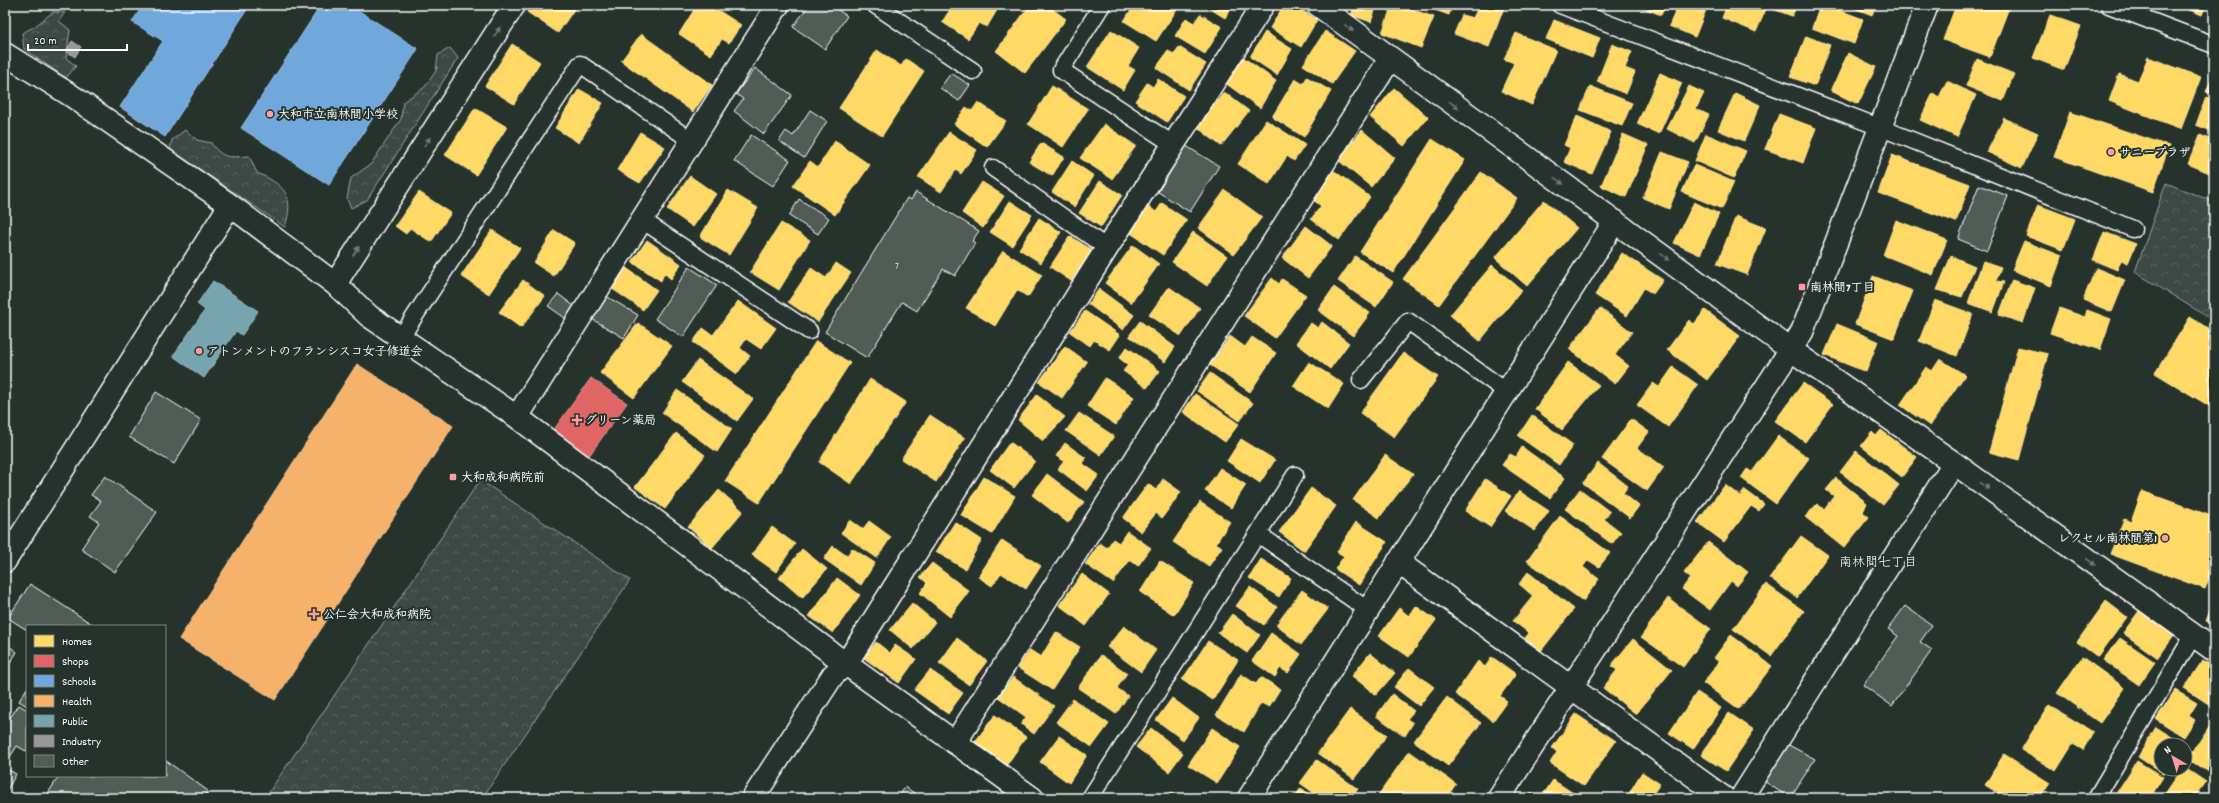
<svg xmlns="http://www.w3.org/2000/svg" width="2219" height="803" font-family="Dekko,'Klee One',sans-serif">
<defs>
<pattern id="forest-crowns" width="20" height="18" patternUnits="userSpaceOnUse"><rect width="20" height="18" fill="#3e4944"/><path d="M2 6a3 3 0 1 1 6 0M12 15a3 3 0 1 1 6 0" fill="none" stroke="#5b6460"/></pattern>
</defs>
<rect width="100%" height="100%" fill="#26332d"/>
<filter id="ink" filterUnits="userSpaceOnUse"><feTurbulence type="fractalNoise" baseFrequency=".025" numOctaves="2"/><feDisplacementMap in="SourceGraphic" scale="8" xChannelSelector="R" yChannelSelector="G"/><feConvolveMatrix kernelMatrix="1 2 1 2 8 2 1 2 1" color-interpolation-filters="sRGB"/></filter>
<g filter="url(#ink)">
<!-- forest -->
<path fill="url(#forest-crowns)" stroke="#9ea4a2" d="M53,12H65L59,21L70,30L66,58L76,66L66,78L24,49L22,33L34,27Z
M450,48L458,58L367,200L351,208L347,199L351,178L371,164L401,119L403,102L425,87L436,71L438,55Z
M185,130L197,140L211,143C223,160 230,157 249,156L257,173C285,185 295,196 285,227L170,149L172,140Z
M2166,183L2214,202V321L2135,272Z
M480,480L630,580L482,798H265Z"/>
<!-- homes -->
<path fill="#ffd966" stroke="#ffe494" d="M533,5H577L558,33L527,12Z
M697,5H710L741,25L729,43L722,39L711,55L679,34Z
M953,5H1000L987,27L979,23L968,39L942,22Z
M1030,5H1047L1066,19L1025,73L996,51Z
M1134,5H1180L1156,41L1124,21Z
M1204,5H1233L1225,18Z
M1284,5H1294L1317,20L1301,47L1270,28Z
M1355,5H1377L1371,22L1351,15Z
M1392,5H1399L1434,17L1421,48L1382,33Z
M1421,5H1452L1449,15Z
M1479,5H1505L1489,47L1454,34L1462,15L1473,18Z
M1636,5H1666L1661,15Z
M1678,5H1708L1695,37L1669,26Z
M1727,5H1797L1792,16L1767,7L1756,32L1722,18Z
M1820,5H1826L1863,19L1854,44L1812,28Z
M1846,5H1876L1872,15Z
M1956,5H2010L1990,57L1943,40Z
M2177,5H2206L2202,15Z
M1200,14L1222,27L1205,54L1175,36L1186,18L1194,23Z
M2050,15L2081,26L2064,70L2033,58Z
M1554,20L1600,38L1592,58L1546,39Z
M1111,30L1139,48L1128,66L1135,70L1123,90L1087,67Z
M1325,31L1355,51L1332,84L1303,65Z
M1265,32L1292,49L1277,75L1250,57Z
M1516,33L1556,50L1532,105L1501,91L1514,63L1504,59Z
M641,34L712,85L693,112L621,61Z
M1806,36L1830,45L1815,86L1790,77Z
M512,44L540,62L514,104L485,86Z
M1612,44L1632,52L1625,68L1635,72L1626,94L1597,82Z
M1179,47L1206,64L1189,90L1156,68L1168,51L1174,54Z
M877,50L901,66L906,59L924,71L882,136L839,108Z
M1848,53L1876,67L1858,104L1831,91Z
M1243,57L1276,81L1260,108L1225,83Z
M2148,57L2201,77L2181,129L2109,101L2119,74L2138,81Z
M1977,59L2014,74L2003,101L1966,86Z
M2214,72V95L2206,92Z
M1660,73L1682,83L1659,134L1637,124Z
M1307,77L1331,91L1304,137L1272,117L1295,79L1303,84Z
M1158,79L1184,96L1167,122L1135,101L1147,83L1153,87Z
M1947,81L1976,95L1957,137L1920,120L1933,93L1939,97Z
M1052,86L1088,109L1063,147L1028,124Z
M1590,86L1632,103L1622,126L1580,110Z
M1689,86L1704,93L1696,109L1709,115L1695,143L1667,129Z
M1394,88L1428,117L1404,146L1370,117Z
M579,89L603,103L579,143L555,128Z
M1224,92L1249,111L1221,146L1197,127Z
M1735,93L1760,105L1744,141L1718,130Z
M2206,97L2214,100V132L2196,125Z
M978,102L1006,121L987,147L954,124L966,107L972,111Z
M475,108L507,127L476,175L445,155Z
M2070,112L2169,146L2153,192L2054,157Z
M1779,114L1816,128L1803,163L1765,149Z
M1577,116L1611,132L1592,174L1564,162L1570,148L1564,145Z
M2004,118L2038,133L2022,168L1987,152Z
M1266,120L1305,145L1294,161L1287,156L1269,184L1238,164Z
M1104,124L1136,146L1112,179L1080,158Z
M1362,130L1395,158L1371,187L1338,160Z
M640,132L665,147L640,183L617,170Z
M949,132L977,150L961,174L956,170L941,192L918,177Z
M1623,134L1648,145L1626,197L1601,186Z
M1706,134L1746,151L1734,178L1695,161Z
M2200,135L2214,141V175L2188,164Z
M1432,139L1465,160L1393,273L1360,252Z
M835,141L870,165L835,215L793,186L810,161L818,167Z
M1041,143L1064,157L1052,176L1029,162Z
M1662,152L1688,162L1669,209L1643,198Z
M1892,155L1970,184L1956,222L1878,193Z
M1072,161L1094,176L1074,207L1052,192Z
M1694,165L1734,182L1722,209L1682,192Z
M1333,170L1370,197L1339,240L1311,219L1321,206L1312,199Z
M1481,172L1517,198L1439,305L1403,279Z
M690,176L716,194L693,227L667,209Z
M1100,181L1122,195L1101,227L1079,213Z
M982,182L1004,196L983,228L962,213Z
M728,190L758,208L729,255L700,237Z
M1225,190L1262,217L1234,254L1198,228Z
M419,192L451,213L431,242L410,228L406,234L395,226Z
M1544,200L1577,228L1527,286L1495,258Z
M1010,201L1032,215L1012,246L990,232Z
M1694,202L1719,214L1700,255L1674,243Z
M1162,203L1187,220L1163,255L1129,232L1147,205L1156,212Z
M2038,205L2075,219L2063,250L2026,236Z
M1736,216L1766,228L1747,275L1717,264Z
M1039,218L1061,232L1041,263L1019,249Z
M1896,220L1947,240L1933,275L1883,255Z
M781,223L810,240L779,290L750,272Z
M1306,226L1332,246L1308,278L1282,258Z
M492,230L520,248L489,294L461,276Z
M554,230L575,243L554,276L534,263Z
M1193,232L1227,256L1207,286L1172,262Z
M2104,232L2136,244L2128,263L2121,260L2117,270L2093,260Z
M1070,236L1092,250L1071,281L1050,267Z
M647,240L681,264L671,279L664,273L661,281L632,262Z
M2024,241L2062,256L2051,286L2012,270Z
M1133,245L1159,264L1131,303L1105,283Z
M1003,251L1042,275L1028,297L1017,290L995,326L966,308Z
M1622,253L1663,280L1653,294L1644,288L1627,316L1595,295Z
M1355,256L1393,282L1376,307L1338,281Z
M1951,256L1975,266L1962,297L1937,290Z
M1983,261L2001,267L1996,281L2004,282L1993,312L1968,303Z
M836,263L851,273L818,322L788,302L811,268L826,278Z
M1492,265L1522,290L1480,341L1450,315Z
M625,267L657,290L643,310L611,288Z
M2096,268L2125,280L2112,312L2083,300Z
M1873,276L1913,291L1894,339L1855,324Z
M1272,278L1279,284L1282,279L1306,295L1275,338L1244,316Z
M523,280L545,296L521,328L499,312Z
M2012,280L2035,288L2023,323L1999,315Z
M1169,287L1200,308L1181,336L1149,315Z
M1334,287L1370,313L1353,336L1318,310Z
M1099,289L1134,315L1123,330L1088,304Z
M1935,300L1973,314L1957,356L1919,341Z
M738,301L776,328L761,349L746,339L740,348L750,356L737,374L693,342L703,328L713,335Z
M1600,308L1632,332L1615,355L1629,366L1615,384L1569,349Z
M2059,308L2085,317L2087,310L2111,319L2100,350L2050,333Z
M1705,310L1740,336L1707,380L1667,350L1689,320L1694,324Z
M1085,311L1120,335L1110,350L1094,340L1090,346L1070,332Z
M2190,317L2214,332V409L2155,373Z
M1140,321L1175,347L1165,362L1129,336Z
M1322,322L1349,343L1330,369L1296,343L1311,323L1318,328Z
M638,323L672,346L634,398L600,373Z
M1837,324L1878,341L1866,372L1824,355Z
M1230,336L1245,347L1252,337L1276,353L1250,392L1210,365Z
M816,341L850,363L759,503L725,481Z
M1065,346L1087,362L1062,398L1039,382Z
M1127,347L1160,371L1147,388L1123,371L1128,365L1119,358Z
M2018,347L2048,354L2019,460L1989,452Z
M1403,353L1438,377L1394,437L1360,413Z
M1940,359L1965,375L1930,426L1900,405L1926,367L1932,371Z
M698,360L753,399L737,421L682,382Z
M1309,362L1344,384L1328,409L1293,386Z
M1568,362L1599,385L1562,430L1535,409Z
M1673,367L1698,385L1668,427L1637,405L1653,383L1659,387Z
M1210,373L1253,403L1240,421L1197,391Z
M1105,378L1134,397L1116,425L1087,406Z
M870,379L906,402L851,484L819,462Z
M1803,383L1833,404L1805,442L1775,421Z
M677,390L732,429L717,452L662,413Z
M1195,394L1239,424L1225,442L1183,412Z
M1037,395L1065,417L1043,441L1018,420Z
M1079,413L1114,436L1101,455L1066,431Z
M930,415L965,438L936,482L901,459Z
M1532,415L1573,445L1559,465L1518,436Z
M1631,419L1649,432L1637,448L1664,467L1647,491L1602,459Z
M1881,430L1917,457L1902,477L1861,446L1872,432L1876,436Z
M676,433L705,455L665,509L635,487Z
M1778,436L1809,458L1776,504L1741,478L1747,469L1752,472Z
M1241,439L1275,460L1260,483L1227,461Z
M1010,442L1035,461L1014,488L990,470Z
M1065,443L1086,458L1082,463L1099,475L1087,491L1058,469L1064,461L1056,456Z
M1522,447L1565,478L1550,498L1502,465L1510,454L1516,457Z
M1856,451L1899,485L1883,505L1840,472Z
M1385,455L1413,474L1379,518L1353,500Z
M1598,463L1628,486L1623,493L1639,506L1630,518L1583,483Z
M1220,468L1246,485L1231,508L1205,491Z
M1047,474L1084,502L1068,523L1032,495Z
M984,477L1015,496L992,534L961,515Z
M1836,478L1867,503L1863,512L1869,517L1844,548L1805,517L1817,504L1824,509L1834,496L1826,490Z
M1163,479L1181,492L1162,518L1156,513L1141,532L1123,518L1148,484L1156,490Z
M1485,479L1511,496L1490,527L1465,511Z
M1725,485L1740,496L1745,490L1764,504L1759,511L1751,506L1724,542L1697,522Z
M1311,488L1336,506L1304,551L1279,532Z
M1580,489L1610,512L1604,519L1621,532L1612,544L1565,509Z
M719,490L743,511L712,548L688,527Z
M1519,491L1549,511L1535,531L1505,511Z
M2142,491L2214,517V565L2205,589L2110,554L2124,519L2131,522Z
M1200,502L1230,522L1216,543L1222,547L1209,566L1173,542Z
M1560,516L1610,553L1599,567L1588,560L1583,567L1599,579L1583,601L1527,561Z
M850,520L863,529L869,521L891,537L877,558L841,533Z
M955,522L982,540L965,569L936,552Z
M1356,522L1387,542L1359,585L1335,569L1344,556L1337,552Z
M772,527L795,544L776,572L752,555Z
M1127,531L1151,548L1138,566L1130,560L1113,583L1085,564L1100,543L1107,548L1113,539L1119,543Z
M1801,536L1828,555L1797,598L1770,578Z
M1002,540L1041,566L1026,589L1001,573L992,586L978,577Z
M1708,542L1748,572L1737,586L1731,581L1710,610L1682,589L1690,578L1684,573Z
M833,546L847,556L852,548L875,563L861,585L824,559Z
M802,549L827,569L802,598L779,578Z
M1261,559L1291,578L1279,597L1249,578Z
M1160,561L1194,583L1174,615L1140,592Z
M932,563L969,591L950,617L920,593L927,583L920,577Z
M1528,572L1574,609L1541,651L1525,638L1529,633L1513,621L1533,596L1519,584Z
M1082,574L1109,594L1086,626L1059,605Z
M837,578L860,595L833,633L809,616Z
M1766,584L1804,611L1771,656L1733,629Z
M1250,587L1277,607L1264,625L1236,606Z
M1302,590L1328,609L1301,645L1276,625Z
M1668,598L1711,629L1683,667L1641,637Z
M2214,600V624L2206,621Z
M2106,601L2127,617L2098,657L2077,642Z
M912,603L935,622L913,649L890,630Z
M1416,606L1436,620L1409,657L1379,636L1399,608L1409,616Z
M2139,611L2174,636L2158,658L2123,633Z
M1232,614L1260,635L1247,653L1218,633Z
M1124,626L1156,650L1141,672L1107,647Z
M1056,632L1080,647L1052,690L1018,668L1030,650L1041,657Z
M1271,633L1301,654L1288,673L1280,668L1275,677L1252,661Z
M1731,635L1772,666L1739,709L1703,683L1719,662L1714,658Z
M957,638L987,661L969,685L939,663Z
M2120,638L2155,662L2139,685L2103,660Z
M1633,639L1672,670L1636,714L1603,688L1617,670L1611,666Z
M1208,641L1238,660L1213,700L1182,680Z
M876,642L890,653L895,645L916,659L899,683L864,658Z
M1370,653L1395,673L1376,695L1352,676Z
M1101,655L1127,673L1117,688L1128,696L1116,714L1078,688Z
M1492,657L1516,674L1500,696L1507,701L1493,721L1455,694L1478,661L1485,667Z
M2082,657L2125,688L2100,723L2057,693Z
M2203,660L2214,667L2213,707L2184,688Z
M1409,668L1434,687L1419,706L1394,687Z
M930,670L963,693L948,714L914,690Z
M1241,674L1256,684L1261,677L1280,689L1269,707L1261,703L1244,732L1216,715Z
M1013,677L1054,706L1034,734L1021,724L1026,717L998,697Z
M2175,690L2197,703L2189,716L2195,720L2184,737L2156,719Z
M1697,692L1721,708L1693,749L1669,733Z
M1392,694L1414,711L1407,719L1413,723L1405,736L1376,716Z
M1447,697L1481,723L1448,766L1414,741Z
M1172,698L1199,718L1183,740L1156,720Z
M1073,699L1109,724L1092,747L1056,722Z
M2049,705L2093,732L2083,750L2073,744L2056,771L2021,750Z
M1350,709L1387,735L1354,779L1318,753Z
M1729,713L1754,730L1726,771L1701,755Z
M1576,714L1616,741L1584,786L1550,763L1557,752L1552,748Z
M995,715L1026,737L1006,766L974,743Z
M2212,722L2214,724V776L2188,759Z
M2156,727L2183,744L2161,745V769H2167L2164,774L2138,757Z
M1151,728L1183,753L1169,772L1136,747Z
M1212,728L1240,747L1217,783L1188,765Z
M1059,736L1087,755L1069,783L1040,762Z
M1409,751L1456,784L1446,798H1434L1426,793L1423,798L1377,797Z
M2004,754L2050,783L2040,798H2006L1985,785Z
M1317,760L1358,789L1351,798H1321L1300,783Z
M2137,761L2163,777L2150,798H2127L2117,792Z
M2185,768L2206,782L2195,798H2162L2182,769Z
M1642,772L1660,784L1652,795L1656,798H1626Z
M1553,780L1581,798H1541Z
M1301,788L1315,798H1294Z
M1171,792L1180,798H1166Z
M1532,792L1540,798H1528Z"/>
<!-- shops -->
<path fill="#e06666" stroke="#e99494" d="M591,378L627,403L586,460L550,435Z"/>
<!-- schools -->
<path fill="#6fa8dc" stroke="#9ac2e6" d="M143,5H250L165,137L120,107L163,41L132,22Z
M321,5H350L418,49L329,185L241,128Z"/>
<!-- health -->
<path fill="#f6b26b" stroke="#f9c997" d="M357,364L453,426L275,700L179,639Z"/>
<!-- public -->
<path fill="#76a5af" stroke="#9fc0c7" d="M213,281L258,311L242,335L236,331L204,378L173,356L205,310L197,304Z"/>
<!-- industry -->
<path fill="#999" stroke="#b8b8b8" d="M72,41L81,47L75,57L66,51Z"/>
<!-- building -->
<path fill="#515c57" stroke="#fff" d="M809,5H831L847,16L825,49L793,27Z
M755,68L792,95L764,134L734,111L743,99L736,94Z
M951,73L970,85L959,101L940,88Z
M810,110L827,121L804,158L779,141L786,131L793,136Z
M751,135L790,160L773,186L734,161Z
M1186,146L1219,166L1190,212L1158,192Z
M1979,185L2008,196L1987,251L1958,239Z
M916,192L979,231L972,241L975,243L955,276L943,269L917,311L902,302L867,358L825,332L907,198L911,200Z
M799,199L829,218L818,234L789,216Z
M689,267L717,285L683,337L655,319Z
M558,294L574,306L565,318L548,306Z
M606,296L638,315L624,338L592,319Z
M156,392L201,420L174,464L129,437Z
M105,476L157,512L115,572L81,549L99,522L90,516L101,501L91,495Z
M30,584L95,626H27V630L8,618Z
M1905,606L1932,625L1920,642L1932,650L1892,706L1863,685L1898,636L1888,629Z
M5,643L17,652L5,671Z
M27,688V706L19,701Z
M19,705L27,710V750L26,751L17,746L6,763L5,725Z
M1785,743L1815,759L1790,798L1762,780Z
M165,760L208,791L203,798H45L59,776H165Z
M5,768L16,774L5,794Z
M905,787L922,798H898Z"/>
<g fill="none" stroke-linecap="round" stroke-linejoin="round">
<!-- service casing -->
<g stroke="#fff" stroke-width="19">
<path id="service" d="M875,5L973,71
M1102,5L1061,70L1174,145
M1560,5L1879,127L2133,229
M2109,5L2214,45
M993,168L1107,248
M642,220L809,331
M401,337L580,64L692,141
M1361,380L1408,321L1507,392
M1258,534L1368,610
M1090,798L1295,475
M2096,798L2193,636"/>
</g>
<!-- minor casing -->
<g stroke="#fff" stroke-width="25">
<path id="minor" d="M1318,5L1791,350L1954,463L2214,650
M5,54L72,96L230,205L335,284L369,316L517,417L846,664L1032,798
M335,284L514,5
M517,417L778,5
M5,561L230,205
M1398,562L1724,798
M955,743L1390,59
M753,798L833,675L846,664L1107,248L1263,5
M1249,798L1615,221
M1499,798L1802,332L1927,5
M1741,798L1954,463"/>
</g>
<!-- service -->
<use href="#service" stroke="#26332d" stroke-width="16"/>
<!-- minor -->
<use href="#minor" stroke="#26332d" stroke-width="22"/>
</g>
<!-- one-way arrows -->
<defs><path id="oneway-solid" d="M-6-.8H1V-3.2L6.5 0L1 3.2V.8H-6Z"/></defs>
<g fill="#727a76">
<use href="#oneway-solid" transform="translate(1349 28) rotate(37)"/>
<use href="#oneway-solid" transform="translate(497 32) rotate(-57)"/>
<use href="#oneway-solid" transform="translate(1454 105) rotate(36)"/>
<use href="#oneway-solid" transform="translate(427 142) rotate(-57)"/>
<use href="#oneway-solid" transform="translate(1559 181) rotate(36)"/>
<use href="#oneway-solid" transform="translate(356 251) rotate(-57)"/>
<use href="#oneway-solid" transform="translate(1665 257) rotate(36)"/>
<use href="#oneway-solid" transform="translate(1985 486) rotate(36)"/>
<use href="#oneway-solid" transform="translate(2091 562) rotate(36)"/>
</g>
</g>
<!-- markers -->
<g fill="#ff9aa2" stroke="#26332d" stroke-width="1.5">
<circle cx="270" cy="114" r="4"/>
<circle cx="2111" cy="152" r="4"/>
<rect x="1798" y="283" width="8" height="8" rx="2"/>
<circle cx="199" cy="351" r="4"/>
<path d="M575 414h4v4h4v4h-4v4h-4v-4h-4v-4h4z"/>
<rect x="449" y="473" width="8" height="8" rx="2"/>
<circle cx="2165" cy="538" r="4"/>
<path d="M312 608h4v4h4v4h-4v4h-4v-4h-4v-4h4z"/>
</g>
<g text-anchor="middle" stroke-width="4" stroke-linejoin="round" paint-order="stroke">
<!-- number labels -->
<g font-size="10" fill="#d4d6d5">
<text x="897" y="269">7</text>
</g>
<!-- poi labels -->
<g font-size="12" font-weight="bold" fill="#fff" stroke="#26332d" text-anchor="start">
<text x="278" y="118">大和市立南林間小学校</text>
<text x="2119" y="156">サニープラザ</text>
<text x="1810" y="291">南林間7丁目</text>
<text x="207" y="355">アトンメントのフランシスコ女子修道会</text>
<text x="585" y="424">グリーン薬局</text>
<text x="461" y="481">大和成和病院前</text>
<text x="2157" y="542" text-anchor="end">レクセル南林間第1</text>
<text x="323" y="618">公仁会大和成和病院</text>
</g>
<!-- neighbourhood labels -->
<g font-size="13" fill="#fff" stroke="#26332d">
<text x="1878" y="566">南林間七丁目</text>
</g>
</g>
<!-- margin -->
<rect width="2219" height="803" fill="none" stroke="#26332d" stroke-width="20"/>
<rect x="10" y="10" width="2199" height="783" fill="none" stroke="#fff" stroke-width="1.5" filter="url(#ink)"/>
<!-- legend -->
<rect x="26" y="625" width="140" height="152" fill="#26332d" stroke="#7d8581"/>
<rect x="34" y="635" width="20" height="12" fill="#ffd966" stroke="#7d8581"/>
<text x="62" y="645" font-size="12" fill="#ffffff">Homes</text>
<rect x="34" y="655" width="20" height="12" fill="#e06666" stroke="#7d8581"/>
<text x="62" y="665" font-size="12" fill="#ffffff">Shops</text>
<rect x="34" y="675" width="20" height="12" fill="#6fa8dc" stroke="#7d8581"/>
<text x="62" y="685" font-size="12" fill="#ffffff">Schools</text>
<rect x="34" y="695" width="20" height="12" fill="#f6b26b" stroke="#7d8581"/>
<text x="62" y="705" font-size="12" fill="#ffffff">Health</text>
<rect x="34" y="715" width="20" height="12" fill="#76a5af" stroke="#7d8581"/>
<text x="62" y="725" font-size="12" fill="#ffffff">Public</text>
<rect x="34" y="735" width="20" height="12" fill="#999999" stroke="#7d8581"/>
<text x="62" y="745" font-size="12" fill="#ffffff">Industry</text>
<rect x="34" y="755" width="20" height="12" fill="#515c57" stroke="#7d8581"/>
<text x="62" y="765" font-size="12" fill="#ffffff">Other</text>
<!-- north arrow -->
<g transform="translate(2173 757) rotate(322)"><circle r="19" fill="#26332d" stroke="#7d8581"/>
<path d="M0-3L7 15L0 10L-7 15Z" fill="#ff9aa2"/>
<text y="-6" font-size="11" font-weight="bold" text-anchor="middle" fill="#ffffff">N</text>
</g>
<!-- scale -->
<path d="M28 44v6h99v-6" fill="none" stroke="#ffffff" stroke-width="2"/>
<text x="34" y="44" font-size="12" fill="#ffffff" stroke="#26332d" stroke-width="3" paint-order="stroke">20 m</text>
</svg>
